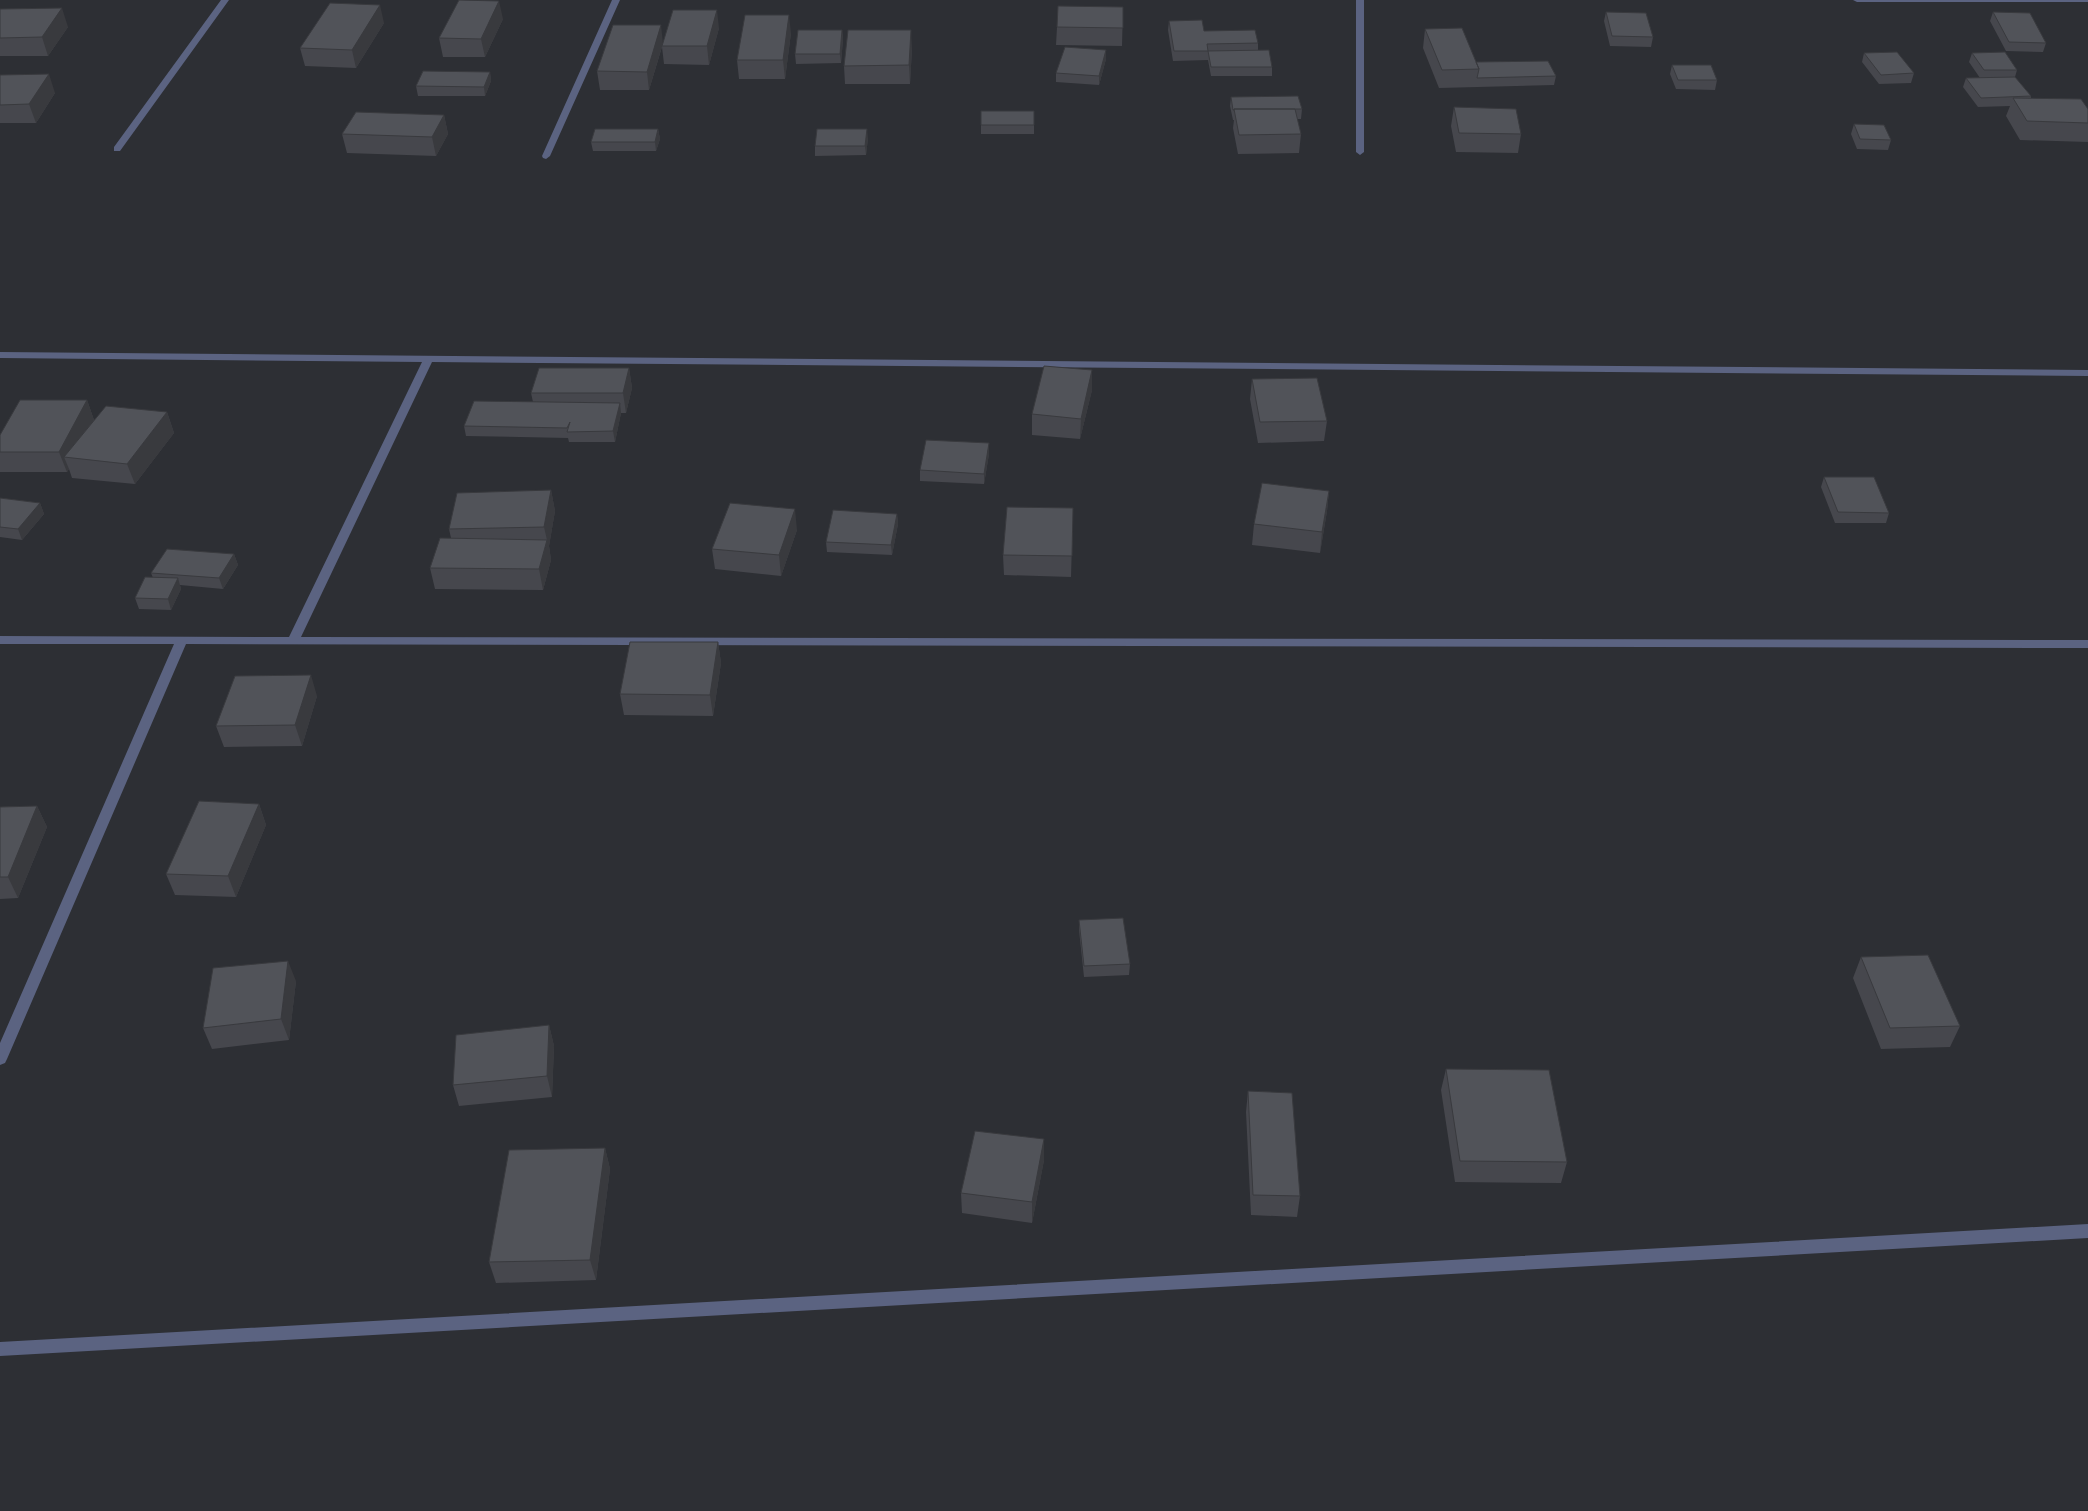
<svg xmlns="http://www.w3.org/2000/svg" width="2088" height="1511" font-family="Bitter,serif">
<rect width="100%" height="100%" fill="#2d2f34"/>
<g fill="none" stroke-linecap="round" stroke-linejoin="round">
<!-- minor -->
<path fill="#5b6381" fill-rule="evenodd" d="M221,0H229L120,151H114V147Z
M612,0H620L550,156L546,159L543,158L542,156Z
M1356,0H1364V152L1360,155L1356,152Z
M1853,0H2088V2H1857Z
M0,352L2088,370V376L432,362L301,637L2088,640V648L186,644L7,1059L5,1063L0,1065V1043L174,644H0V636L289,637L422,362L0,358Z
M2088,1224V1238L0,1356V1342Z"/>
</g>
<!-- wall -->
<path fill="#46474d" d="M1123,7L1122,46L1056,45L1057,27Z
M0,9L68,27L48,56H0Z
M1606,12L1653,37L1651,47L1610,46L1604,21Z
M1993,12L2046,43L2043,52L2006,51L1990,21Z
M503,19L485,57H443L439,38Z
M1169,21L1204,31L1258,43V50L1272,67V76H1211L1208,60L1173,61L1168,30Z
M384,23L356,68L305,66L300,48Z
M719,28L709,65L664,64L662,47L649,90H600L597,71L663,43Z
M1425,29L1476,62L1556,76L1554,85L1439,88L1423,48Z
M842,30L843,39L841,63L796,64L795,54Z
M791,33L785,79H739L737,60Z
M912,48L910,84H845L844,66Z
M1106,50V59L1099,85L1056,82V73Z
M1864,53L1914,73L1911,83L1879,84L1862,62Z
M1972,53L2017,70L2015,77L2031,96V98L2088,109V142L2020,140L2006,116L2010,106L1978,107L1963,87L1966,78H1980L1969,62Z
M1672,65L1717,80L1715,90L1676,89L1670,74Z
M490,72L491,81L485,96H418L416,86Z
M0,75L55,93L36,123H0Z
M1231,97L1302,109L1301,119H1297L1301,134L1299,153L1238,154L1233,128L1234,120H1233L1230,106Z
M1454,107L1521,134L1518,153L1456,152L1451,126Z
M1034,111V134H981V125Z
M444,115L448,134L436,156L347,153L342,134Z
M1854,124L1891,140L1888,150L1857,149L1851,134Z
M658,129L660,139L656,151H593L591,142Z
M868,138L866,155L815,156V146Z
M629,368L632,388L626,413H621L615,442H569L568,438L466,436L464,426L533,402L531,393Z
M1252,379L1327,421L1324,441L1258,443L1250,399Z
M1092,390L1080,439L1032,435V414Z
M87,400L94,420L167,412L174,433L135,484L72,478L69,469L67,472H0V435Z
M989,454L984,484L920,481V470Z
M1824,477L1889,513L1886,523H1835L1821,487Z
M551,490L555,511L549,546L551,560L543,590L435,589L430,568L451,538L449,529Z
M1329,491L1327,511L1320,553L1252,545L1254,524Z
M0,498L40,503L44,514L22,540L0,537Z
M1073,508L1071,577L1004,575L1003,555Z
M897,514L898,524L892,555L827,552L826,542Z
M797,530L781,576L715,569L712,549Z
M234,554L238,565L223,589L180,585L181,589L171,610L139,609L135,598L153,578L151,573Z
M718,642L721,663L713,716L624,715L620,694Z
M317,696L302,746L224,747L216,726Z
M259,804L266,825L236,897L175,895L166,874Z
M37,806L47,827L18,898L0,899V807Z
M1079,920L1130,964L1129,975L1084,977L1079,930Z
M1861,957L1960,1026L1950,1047L1881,1049L1853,978Z
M296,981L289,1040L212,1049L203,1028Z
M549,1025L554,1046L552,1097L459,1106L453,1085Z
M1446,1069L1567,1162L1561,1183L1455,1182L1441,1090Z
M1248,1091L1300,1196L1297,1217L1251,1215L1246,1112Z
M605,1148L610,1169L596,1280L496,1283L489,1262Z
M1044,1160L1032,1223L962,1213L961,1193Z"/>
<!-- shaded-wall -->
<path fill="#393a3e" d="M499,1L503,19L485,57L481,39Z
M380,5L384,23L356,68L352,50Z
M62,8L68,27L48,56L42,37Z
M717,10L719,28L709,65L707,46Z
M789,15L791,33L785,79L783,60Z
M661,25L663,43L649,90L647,72Z
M842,30L843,39L841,63L840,54Z
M911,30L912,48L910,84L909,65Z
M1106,50V59L1099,85V76Z
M490,72L491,81L485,96L484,87Z
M49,74L55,93L36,123L29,104Z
M444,115L448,134L436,156L432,137Z
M658,129L660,139L656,151L655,142Z
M867,129L868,138L866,155L865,146Z
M629,368L632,388L626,413L623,393Z
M1092,370V390L1080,439L1081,419Z
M87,400L94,420L64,457L69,469L67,472L59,452Z
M620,403L621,413L615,442L613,431Z
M167,412L174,433L135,484L127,464Z
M989,443V454L984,484V474Z
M551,490L555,511L549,546L551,560L543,590L539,569L547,540L544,527Z
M1329,491L1327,511L1320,553L1322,532Z
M40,503L44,514L22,540L18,529Z
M795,509L797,530L781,576L779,555Z
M897,514L898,524L892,555L891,545Z
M234,554L238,565L223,589L219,578Z
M178,578L181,589L171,610L168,599Z
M718,642L721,663L713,716L710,695Z
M311,675L317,696L302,746L295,725Z
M259,804L266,825L236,897L228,876Z
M37,806L47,827L18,898L8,877Z
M288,961L296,981L289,1040L281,1019Z
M549,1025L554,1046L552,1097L547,1076Z
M1044,1139V1160L1032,1223V1202Z
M605,1148L610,1169L596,1280L590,1260Z"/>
<!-- building -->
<path fill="#515359" stroke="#393a3e" d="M459,0L499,1L481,39L439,38Z
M330,3L380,5L352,50L300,48Z
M1058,6L1123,7V28L1057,27Z
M62,8L42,37L0,38V9Z
M673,10H717L707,46H662Z
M1606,12L1646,13L1653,37L1612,36Z
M1993,12L2030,13L2046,43L2009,42Z
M745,15H789L783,60H737Z
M1202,20L1204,31L1255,30L1258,43L1207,44L1208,51L1269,50L1272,67H1211L1208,51H1174L1169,21Z
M613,25H661L647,72L597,71Z
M1462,28L1479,69L1442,70L1425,29Z
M798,30H842L840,54H795Z
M848,30H911L909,65L844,66Z
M1065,47L1106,50L1099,76L1056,73Z
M1897,52L1914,73L1881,75L1864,53Z
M2005,52L2017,70H1984L1972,53Z
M1548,61L1556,76L1477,78L1479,69L1476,62Z
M1672,65H1711L1717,80H1678Z
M423,71L490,72L484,87L416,86Z
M49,74L29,104L0,105V75Z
M2015,77L2031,96L1981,98L1966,78Z
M1298,96L1302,109H1234V110H1233L1231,97Z
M2013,98L2081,99L2088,109V123L2027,121Z
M1454,107L1516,109L1521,134L1459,133Z
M1234,109H1295L1301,134L1239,135Z
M981,111H1034V125H981Z
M356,112L444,115L432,137L342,134Z
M1854,124L1884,125L1891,140L1860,139Z
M595,129H658L655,142H591Z
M817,129H867L865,146H815Z
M1044,366L1092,370L1081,419L1032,414Z
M539,368H629L623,393H531Z
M1317,378L1327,421L1260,422L1252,379Z
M20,400H87L59,452H0V435Z
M474,401L620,403L613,431L567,432L570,422L567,428L464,426Z
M106,406L167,412L127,464L64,457Z
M926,440L989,443L984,474L920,470Z
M1824,477H1874L1889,513L1838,512Z
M1262,483L1329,491L1322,532L1254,524Z
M551,490L544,527L449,529L457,493Z
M0,498L40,503L18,529L0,527Z
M730,503L795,509L779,555L712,549Z
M1007,507L1073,508L1072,556L1003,555Z
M833,510L897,514L891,545L826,542Z
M440,538L547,540L539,569L430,568Z
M167,549L234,554L219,578L151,573Z
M145,577L178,578L168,599L135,598Z
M630,642H718L710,695L620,694Z
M311,675L295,725L216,726L235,676Z
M199,801L259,804L228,876L166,874Z
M37,806L8,877H0V807Z
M1123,918L1130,964L1084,966L1079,920Z
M1928,955L1960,1026L1890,1028L1861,957Z
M288,961L281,1019L203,1028L213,968Z
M549,1025L547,1076L453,1085L456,1035Z
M1446,1069L1549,1070L1567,1162L1460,1161Z
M1248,1091L1292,1093L1300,1196L1253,1195Z
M975,1131L1044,1139L1032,1202L961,1193Z
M605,1148L590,1260L489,1262L509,1150Z"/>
</svg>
